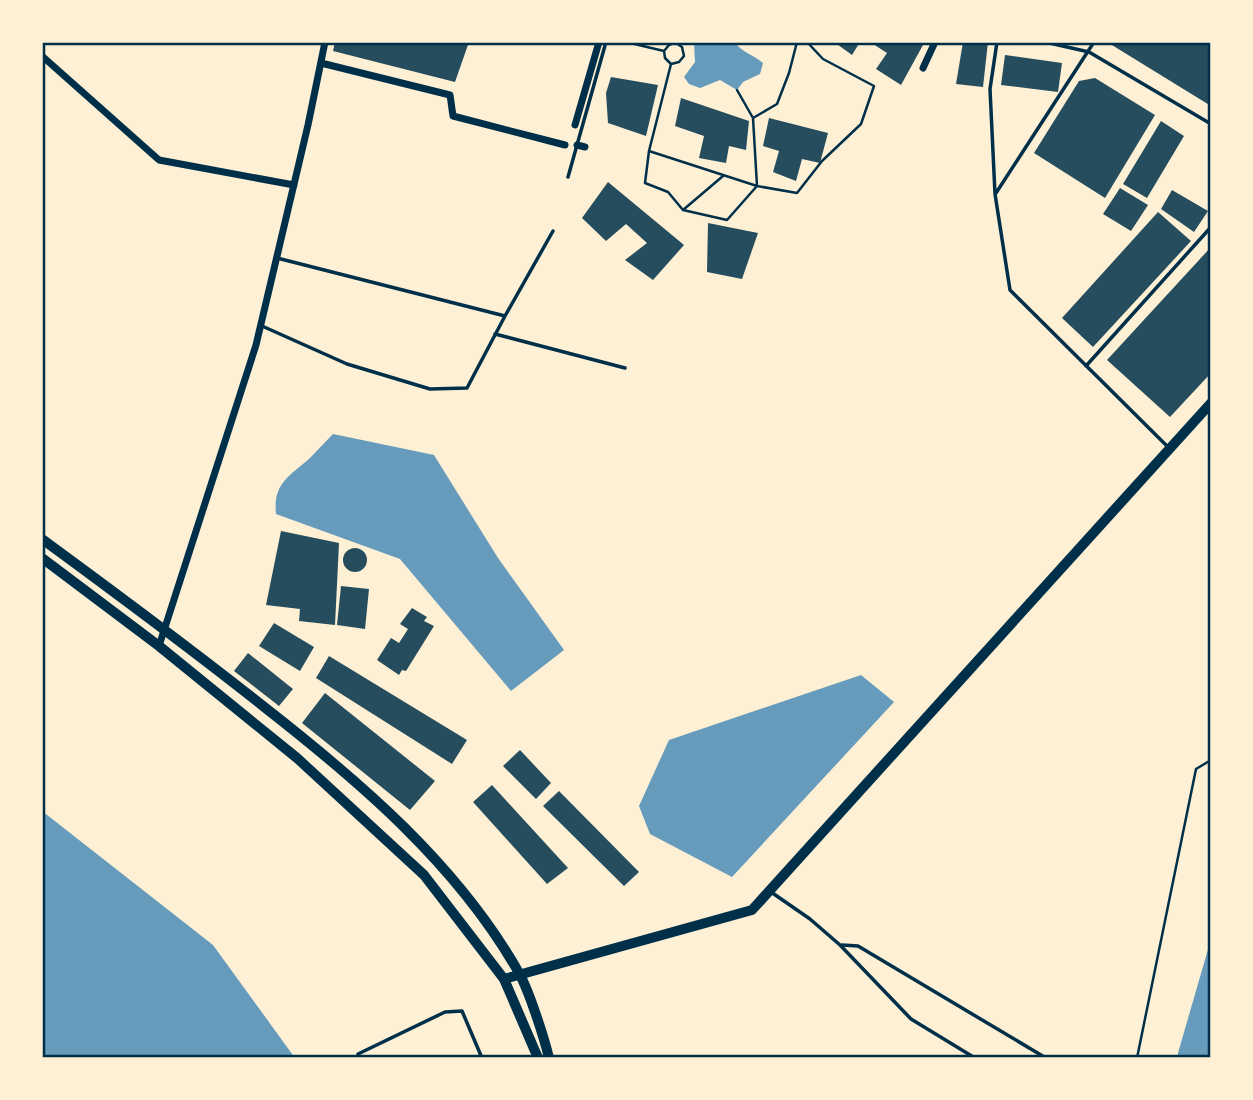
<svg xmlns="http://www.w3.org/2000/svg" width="1253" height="1100" font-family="'Titillium Web',sans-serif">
<rect width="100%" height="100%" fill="#fdf0d5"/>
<!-- water -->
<path fill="#669bbc" d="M694,42H735C741,52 754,55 763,63L760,74L743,82L737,90L720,80L700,88L689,84L684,77L695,62Z
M333,434L434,455L498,558L564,650L511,691L400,559L276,514C273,484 288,477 309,459C317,451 325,442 333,434Z
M861,675L894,702L732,877L650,834L639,806L669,740Z
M42,811L213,945L295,1058H42Z
M1211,939V1058H1178V1053Z"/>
<!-- building -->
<path fill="#264d5e" d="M335,42H469L455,82L333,51Z
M834,42H860L852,55Z
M870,42H919L923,45L901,85L876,69L887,53Z
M963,42H988L983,87L956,84Z
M1107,42H1211V106Z
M1005,55L1062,63L1058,92L1001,85Z
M611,77L658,85L646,136L608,123L606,93Z
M1095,78L1155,115L1105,198L1034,153L1079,81Z
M681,98L749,121L746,150L729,146L726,163L699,158L704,136L675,126Z
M769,118L828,133L820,163L802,159L796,181L773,172L779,151L763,146Z
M1161,121L1184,136L1147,198L1123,184Z
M608,182L684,245L653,280L625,260L647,243L626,224L606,241L582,218Z
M1120,188L1148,205L1131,231L1103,214Z
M1172,190L1208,211L1194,232L1161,209Z
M1158,212L1191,241L1093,347L1062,318Z
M708,223L758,233L742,279L707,272Z
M1211,247V373L1170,417L1107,360Z
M281,531L339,543L335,625L299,621L300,609L266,605Z
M343 560a12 12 0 1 1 24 0a12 12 0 1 1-24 0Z
M341,586L369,589L365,629L337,625Z
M412,608L427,617L424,621L434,626L406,671L402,670L399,675L377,660L391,638L399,643L408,629L400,624Z
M274,623L314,647L300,671L259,646Z
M248,653L293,689L279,706L234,671Z
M329,656L467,740L452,764L316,678Z
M325,693L435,781L410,810L302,723Z
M520,750L551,783L536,799L503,766Z
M492,785L568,868L547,884L473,802Z
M559,791L639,872L624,886L543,806Z"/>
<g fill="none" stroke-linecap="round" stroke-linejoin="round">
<!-- path -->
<path stroke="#003049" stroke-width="2.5" d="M626,42L664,51
M676,42L669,45L664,51L665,58L671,64L649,151L645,183L668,192L683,210L727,220L757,186L797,193L822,161L861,124L874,86L823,59L807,42
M671,64L679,62L684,56L682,47L676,43
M737,90L753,118
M649,151L757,186L753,118L777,104L789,73L797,42
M683,210L723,176
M1137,1058L1196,769L1211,760"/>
<!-- service -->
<path stroke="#003049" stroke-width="3.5" d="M997,42L990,89L995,194L1010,290L1169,448
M1045,42L1089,52L1211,124
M568,177L606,42
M996,193L1094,42
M505,316L553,231
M262,326L347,364L430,389L467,388L505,316L277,258
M495,334L625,368
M1086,366L1211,227
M771,892L810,919L840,945L911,1019L975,1058
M842,945L858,946L1046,1058
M359,1058L358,1054L445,1012L462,1011L482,1058"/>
<!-- minor -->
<path stroke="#003049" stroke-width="7" d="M42,56L159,160L294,185
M321,63L450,95L453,116L565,145
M923,68L935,42
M575,125L599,42
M577,145L585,147
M159,646L256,345L308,125L325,42"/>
<!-- tertiary -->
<path stroke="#003049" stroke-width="10" d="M504,979L752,910L1211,403"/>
<!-- secondary -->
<path stroke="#003049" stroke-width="10" d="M42,539C117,594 190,648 263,706C359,781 458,865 519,973C529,991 544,1037 549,1058
M42,558L159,646L297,758L424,875L504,979L538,1058"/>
</g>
<!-- border -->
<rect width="1253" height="1100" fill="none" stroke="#fdf0d5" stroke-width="88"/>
<rect x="44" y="44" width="1165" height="1012" fill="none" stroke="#003049" stroke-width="2.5"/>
</svg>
